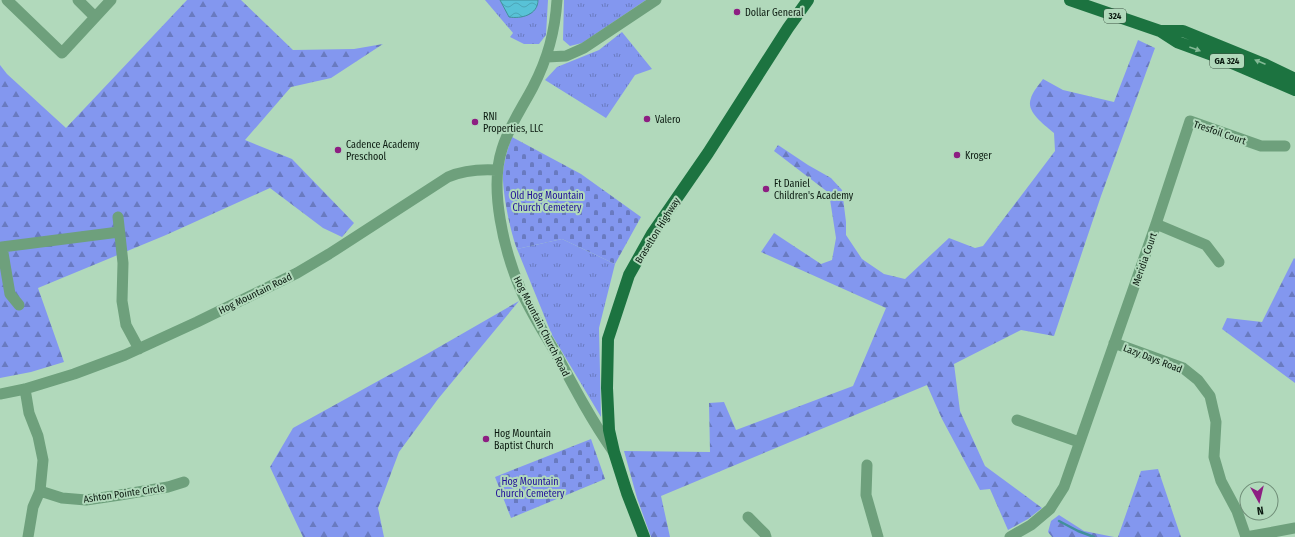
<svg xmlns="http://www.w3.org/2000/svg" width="1295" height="537" font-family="'Fira Sans Condensed',sans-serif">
<defs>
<pattern id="grass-tufts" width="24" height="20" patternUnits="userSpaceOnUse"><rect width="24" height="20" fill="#8397ef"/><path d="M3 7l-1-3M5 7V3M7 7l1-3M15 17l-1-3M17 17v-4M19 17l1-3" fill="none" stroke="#697ac0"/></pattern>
<pattern id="forest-firs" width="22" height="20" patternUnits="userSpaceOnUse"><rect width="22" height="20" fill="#8397ef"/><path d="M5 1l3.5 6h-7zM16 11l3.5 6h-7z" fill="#697ac0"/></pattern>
<pattern id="cemetery-stones" width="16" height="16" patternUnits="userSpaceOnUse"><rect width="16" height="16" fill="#8397ef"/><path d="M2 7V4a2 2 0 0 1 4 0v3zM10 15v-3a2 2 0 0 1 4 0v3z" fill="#697ac0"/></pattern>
<pattern id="water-waves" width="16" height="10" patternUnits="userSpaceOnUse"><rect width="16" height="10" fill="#58c2d7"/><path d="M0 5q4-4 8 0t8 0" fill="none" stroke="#4ba6b8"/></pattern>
</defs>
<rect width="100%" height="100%" fill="#b1d9bb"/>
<!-- grass -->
<path fill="url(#grass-tufts)" d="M485,0H500L502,4H538V0H548L546,35L539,44H524L510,37L513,33Z
M564,0H646L582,43L570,46L563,40Z
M622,32L652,69L635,75L606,118L545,80L557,67L599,50Z
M562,239L615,264L599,328L601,417L552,335L517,249Z"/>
<!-- forest -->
<path fill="url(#forest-firs)" d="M187,0H241L293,50L354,49L383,44L331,78L291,87L245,140L292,159L354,223L342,237L323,228L270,188L166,235L38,288L64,362L31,372L0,378V65L7,74L66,128Z
M1138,40L1155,48L1101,196L1054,336L1021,330L954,364L960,411L985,466L1042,508L1028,519L1008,530L990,489L980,490L942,419L927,385L661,496L670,537H651L637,498L624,451L710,452L709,403L724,402L736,430L853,386L886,308L761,252L774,233L821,264L832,260L836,238L829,193L774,151L778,145L808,165L831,178L842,190L846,222V235L862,259L884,274L905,279L949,238L975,248L983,246L1055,151L1054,133C1045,125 1025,112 1031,98C1033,91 1039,85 1043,79L1063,90L1114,102Z
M1294,258L1295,259V383L1222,329L1227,318L1262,322Z
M519,301L438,399L399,452L378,508L384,537H303L270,467L293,428L427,354Z
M1158,469L1181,537H1118L1141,471Z
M1059,515L1084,531L1114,537H1052L1048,532L1051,521Z"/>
<!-- cemetery -->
<path fill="url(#cemetery-stones)" d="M512,137L581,174L641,217L615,264L562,239L517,249C510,231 502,191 503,173C504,160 508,148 512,137Z
M591,439L605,479L511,518L495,477Z"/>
<!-- water -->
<path fill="url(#water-waves)" stroke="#41909b" d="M500,0H538C538,15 521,19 509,17Z"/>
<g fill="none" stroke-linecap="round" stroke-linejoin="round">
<!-- stream -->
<path stroke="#41909b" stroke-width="2.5" d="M1059,521L1078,531L1094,537"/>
<!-- minor -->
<path stroke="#6ea07c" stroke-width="11" d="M7,0L62,53L111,0
M78,0L95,17
M557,0C555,32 548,58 533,87C522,108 509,126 502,149C489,189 504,250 520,288C530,312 545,334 558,357C575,389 592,421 613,451
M547,57L566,56L584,48L656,0
M118,217L123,263L122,301L126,325L139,349
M1156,224L1206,245L1219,262
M19,305L10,294L2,247L119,232
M1114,343L1183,368L1198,380L1210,396L1216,422L1214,457L1221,481L1237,511L1246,537L1295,528
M25,389L29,413L38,436L43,460L40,491L33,507L28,537
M0,394L25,389L74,374L125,355L197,322L297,273L329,254L448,177C464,170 480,169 497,170
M1017,420L1079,442
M867,465L866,495L878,537
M40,491L62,498L86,500L120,495L168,487L184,482
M748,517L765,534L766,537
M1010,537L1031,525L1050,509L1064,487L1156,224L1190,121L1261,146H1285"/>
<!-- major -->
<path stroke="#1c7340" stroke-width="12" d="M1070,0L1160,31L1177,42L1218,57L1295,90
M1160,31H1183L1264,64L1295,79
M644,537L627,493L614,452L609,430L607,388L608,339L629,275L652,234L708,153L788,28L808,0"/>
</g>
<!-- one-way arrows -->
<defs><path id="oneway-solid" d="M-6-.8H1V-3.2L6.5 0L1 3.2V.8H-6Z"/></defs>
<g fill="#84ba96">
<use href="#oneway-solid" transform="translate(1195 49) rotate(20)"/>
<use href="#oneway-solid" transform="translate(1260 62) rotate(-157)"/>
</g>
<!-- markers -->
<g fill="#8d1e82" stroke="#b1d9bb" stroke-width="1.5">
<circle cx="737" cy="12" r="4"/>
<circle cx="647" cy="119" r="4"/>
<circle cx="475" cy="122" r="4"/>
<circle cx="338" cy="150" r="4"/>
<circle cx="957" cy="155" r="4"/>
<circle cx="766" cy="189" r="4"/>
<circle cx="486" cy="439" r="4"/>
</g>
<g text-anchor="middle" stroke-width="4" stroke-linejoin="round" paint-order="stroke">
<!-- shield labels -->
<g fill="#b1d9bb" stroke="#3d5343" stroke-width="1">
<rect x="1104" y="9" width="22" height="14" rx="3"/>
<rect x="1210" y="54" width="34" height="14" rx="3"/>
</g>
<g font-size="9" font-weight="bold" fill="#0b1a10">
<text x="1115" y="19">324</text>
<text x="1227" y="64">GA 324</text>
</g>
<!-- poi labels -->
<g font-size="10" fill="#0b1a10" stroke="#b1d9bb" text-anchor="start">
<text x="745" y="16">Dollar General</text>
<text x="483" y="120">RNI<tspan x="483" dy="12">Properties, LLC</tspan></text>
<text x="655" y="123">Valero</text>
<text x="346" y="148">Cadence Academy<tspan x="346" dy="12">Preschool</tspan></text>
<text x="965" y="159">Kroger</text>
<text x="774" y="187">Ft Daniel<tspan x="774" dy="12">Children's Academy</tspan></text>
<text x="494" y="437">Hog Mountain<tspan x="494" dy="12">Baptist Church</tspan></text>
</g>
<!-- street labels -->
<g font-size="10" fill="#0b1a10" stroke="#b1d9bb">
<text transform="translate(1220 132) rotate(19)" y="4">Tresfoil Court</text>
<text transform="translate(657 230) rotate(-58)" y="4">Braselton Highway</text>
<text transform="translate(1144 259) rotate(-71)" y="4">Meridia Court</text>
<text transform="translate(255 293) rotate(-26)" y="4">Hog Mountain Road</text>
<text transform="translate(542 326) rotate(63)" y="4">Hog Mountain Church Road</text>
<text transform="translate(1153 358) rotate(21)" y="4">Lazy Days Road</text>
<text transform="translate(124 493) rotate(-8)" y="4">Ashton Pointe Circle</text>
</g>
<!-- park labels -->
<g font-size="10" fill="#211099" stroke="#b1d9bb">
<text x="547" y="199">Old Hog Mountain<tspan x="547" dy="12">Church Cemetery</tspan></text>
<text x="530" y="485">Hog Mountain<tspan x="530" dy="12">Church Cemetery</tspan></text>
</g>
</g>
<!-- north arrow -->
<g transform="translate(1259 501) rotate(172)"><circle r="19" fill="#b1d9bb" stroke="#6f8d77"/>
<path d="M0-3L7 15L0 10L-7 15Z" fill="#8d1e82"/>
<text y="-6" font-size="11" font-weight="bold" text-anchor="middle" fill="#0b1a10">N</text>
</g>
</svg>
